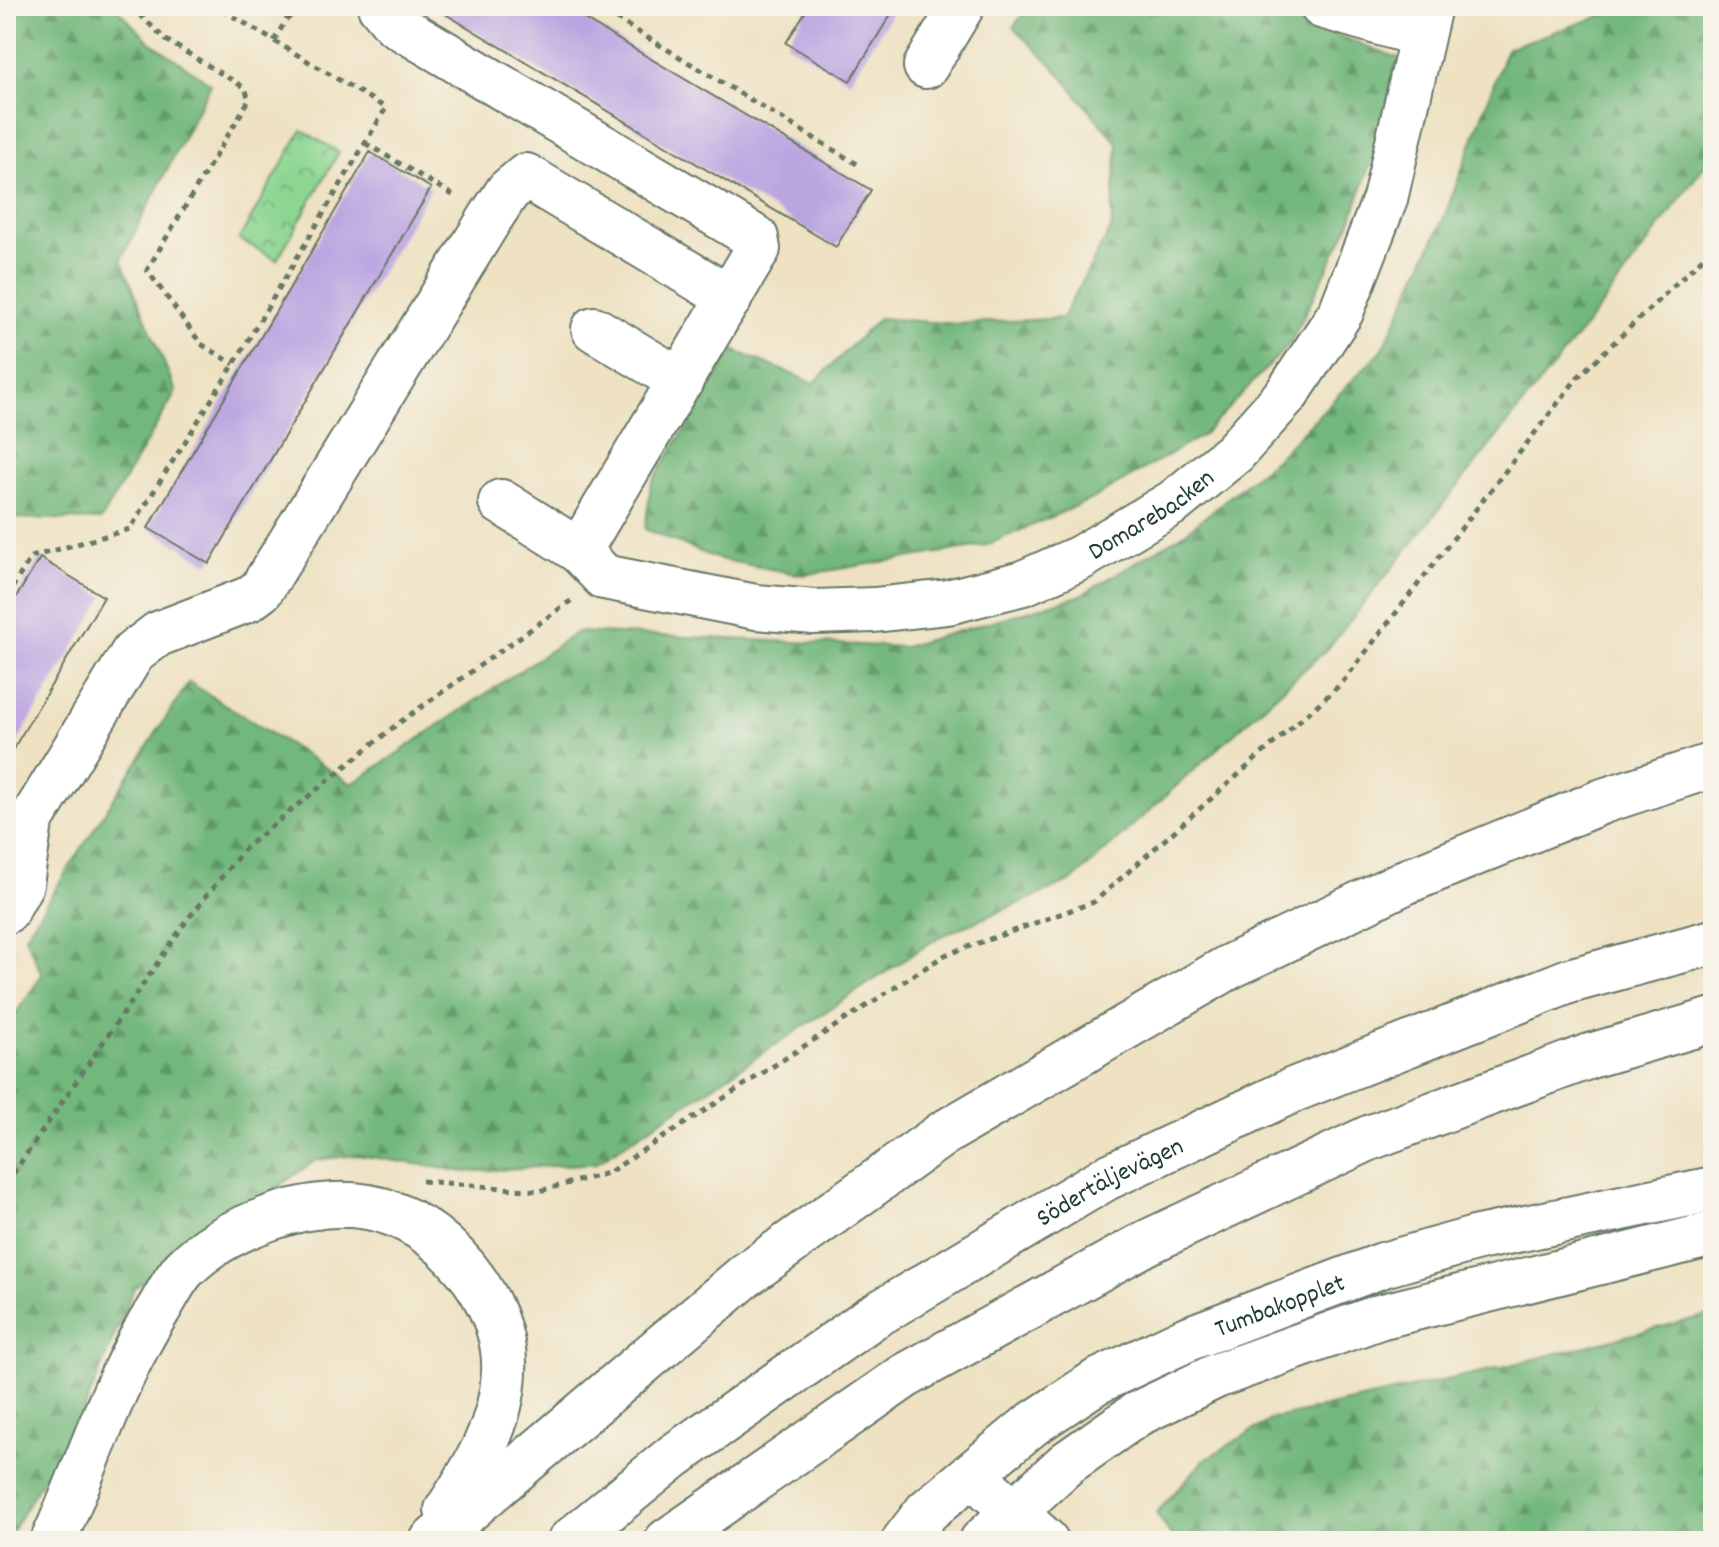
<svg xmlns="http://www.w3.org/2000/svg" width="1719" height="1547" font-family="Dekko,sans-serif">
<defs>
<pattern id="forest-firs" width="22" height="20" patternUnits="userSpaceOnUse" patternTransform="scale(2)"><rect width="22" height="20" fill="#72b77c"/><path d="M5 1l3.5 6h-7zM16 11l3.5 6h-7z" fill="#5d9666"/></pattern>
<pattern id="park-crowns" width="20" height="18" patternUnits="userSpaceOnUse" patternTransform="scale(2)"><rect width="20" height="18" fill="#8dd692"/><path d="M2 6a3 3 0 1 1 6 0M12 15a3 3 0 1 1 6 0" fill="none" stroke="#73af78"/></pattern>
</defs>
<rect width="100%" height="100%" fill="#f7f3e8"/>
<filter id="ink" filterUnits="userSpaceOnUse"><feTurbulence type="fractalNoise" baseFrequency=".0125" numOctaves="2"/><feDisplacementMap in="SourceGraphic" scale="16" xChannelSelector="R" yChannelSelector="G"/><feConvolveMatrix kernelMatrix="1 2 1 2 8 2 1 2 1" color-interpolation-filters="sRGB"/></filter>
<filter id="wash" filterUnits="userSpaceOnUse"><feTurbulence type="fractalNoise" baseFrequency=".006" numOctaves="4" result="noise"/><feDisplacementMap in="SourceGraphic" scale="32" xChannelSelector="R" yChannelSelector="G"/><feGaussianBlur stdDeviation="1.8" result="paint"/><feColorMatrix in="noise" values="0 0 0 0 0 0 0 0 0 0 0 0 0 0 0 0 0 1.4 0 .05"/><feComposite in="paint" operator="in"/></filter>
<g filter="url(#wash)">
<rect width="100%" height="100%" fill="#eee2c3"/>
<!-- forest -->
<path fill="url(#forest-firs)" stroke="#487a58" stroke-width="2" d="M6,6H114L149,41L211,84L121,259L176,392L101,520L6,518Z
M1030,6H1272L1296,20L1404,60L1351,221L1291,342L1203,435L1092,499L987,545L802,575L718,559L645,529L651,484L733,350L814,383L879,318L957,324L1062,318L1111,229L1118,144L1053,66L1013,27Z
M1630,6H1713V154L1599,309L1330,646L1072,881L939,937L596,1163L466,1172L358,1155L316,1160L134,1288L84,1410L6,1541V1028L42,975L25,936L189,682L352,784L577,632L904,647L1079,596L1185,533L1277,458L1383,349L1445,215L1507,48Z
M1713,1314V1541H1175L1156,1513L1204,1460L1272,1419L1482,1372Z"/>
<!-- park -->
<path fill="url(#park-crowns)" stroke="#568a63" stroke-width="2" d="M302,130L339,152L277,260L239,239Z"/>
<g id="blocks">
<!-- building -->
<path fill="#bba5e1" d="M432,6H562L871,190L836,247Z
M809,6H896L850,81L786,43Z
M370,152L431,188L209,564L148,528Z
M40,558L104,597L6,761V614Z"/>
</g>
</g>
<g filter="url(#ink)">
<use href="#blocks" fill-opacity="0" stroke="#677766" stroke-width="2"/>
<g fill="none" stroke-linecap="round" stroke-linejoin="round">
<!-- minor casing -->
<g stroke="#677766" stroke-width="48">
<g id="minor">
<path id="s1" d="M380,6L395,24L756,238L758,249L579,551L604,577L756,607L814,612L874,610L948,602L1023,583L1080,558L1174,502L1234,453L1287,394L1341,312L1385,199L1429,6"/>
<path d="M1322,6L1422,35"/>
<path d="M926,66L962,6"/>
<path d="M594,329L681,381"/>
<path d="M501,502L579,551"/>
<path d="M6,911L21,884L30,822L133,653L158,634L249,599L261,590L491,217L508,191L526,176L730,298"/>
<path d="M974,1476L1046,1541"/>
</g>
</g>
<!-- major casing -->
<g stroke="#677766" stroke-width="48">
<g id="major">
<path d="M53,1541C89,1463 112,1382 158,1310C166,1297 174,1280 184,1269C226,1226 309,1197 368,1207C440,1219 508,1300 504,1372C502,1424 475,1468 447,1510"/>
<path d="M432,1541L746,1275L944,1133L1229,967L1405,882L1603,801L1713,765"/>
<path id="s2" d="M904,1541L927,1511L1031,1425L1096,1382L1187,1339L1383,1265L1478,1238L1713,1189"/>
<path d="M982,1541L1067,1463L1137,1414L1216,1376L1379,1317L1713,1234"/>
</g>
</g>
<!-- highway casing -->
<g stroke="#677766" stroke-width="48">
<g id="highway">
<path id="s3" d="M570,1541L674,1456L871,1318L1106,1178L1293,1090L1569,981L1713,942"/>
<path d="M667,1541L905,1376L1148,1242L1369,1138L1590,1056L1713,1020"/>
</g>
</g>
<!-- path -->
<path stroke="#677766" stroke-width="5" stroke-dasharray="6 6" stroke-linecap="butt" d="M131,6L166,40L245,88L249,100L147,270L201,344L234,364
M595,6L857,164
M274,41L286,20L303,6
M365,143L456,197
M6,598L31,557L130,529L234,364L386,108L216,6
M6,953L15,958L6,973
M422,1181L539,1191L608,1173L945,955L1094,902L1341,684L1578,377L1713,248
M6,1184L187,920L245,848L396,725L572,600"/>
<!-- minor -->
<use href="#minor" stroke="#fff" stroke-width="44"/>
<!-- major -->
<use href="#major" stroke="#fff" stroke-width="44"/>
<!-- highway -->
<use href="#highway" stroke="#fff" stroke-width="44"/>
</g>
</g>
<g text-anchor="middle" stroke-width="6" stroke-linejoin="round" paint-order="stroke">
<!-- street labels -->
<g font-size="26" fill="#1f3d34" stroke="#f7f3e8">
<text dy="9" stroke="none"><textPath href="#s1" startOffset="1412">Domarebacken</textPath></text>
<text dy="9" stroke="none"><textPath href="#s3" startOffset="650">Södertäljevägen</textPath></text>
<text dy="9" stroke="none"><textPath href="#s2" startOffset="450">Tumbakopplet</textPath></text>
</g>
</g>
<!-- margin -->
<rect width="1719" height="1547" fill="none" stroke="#f7f3e8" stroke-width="32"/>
</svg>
